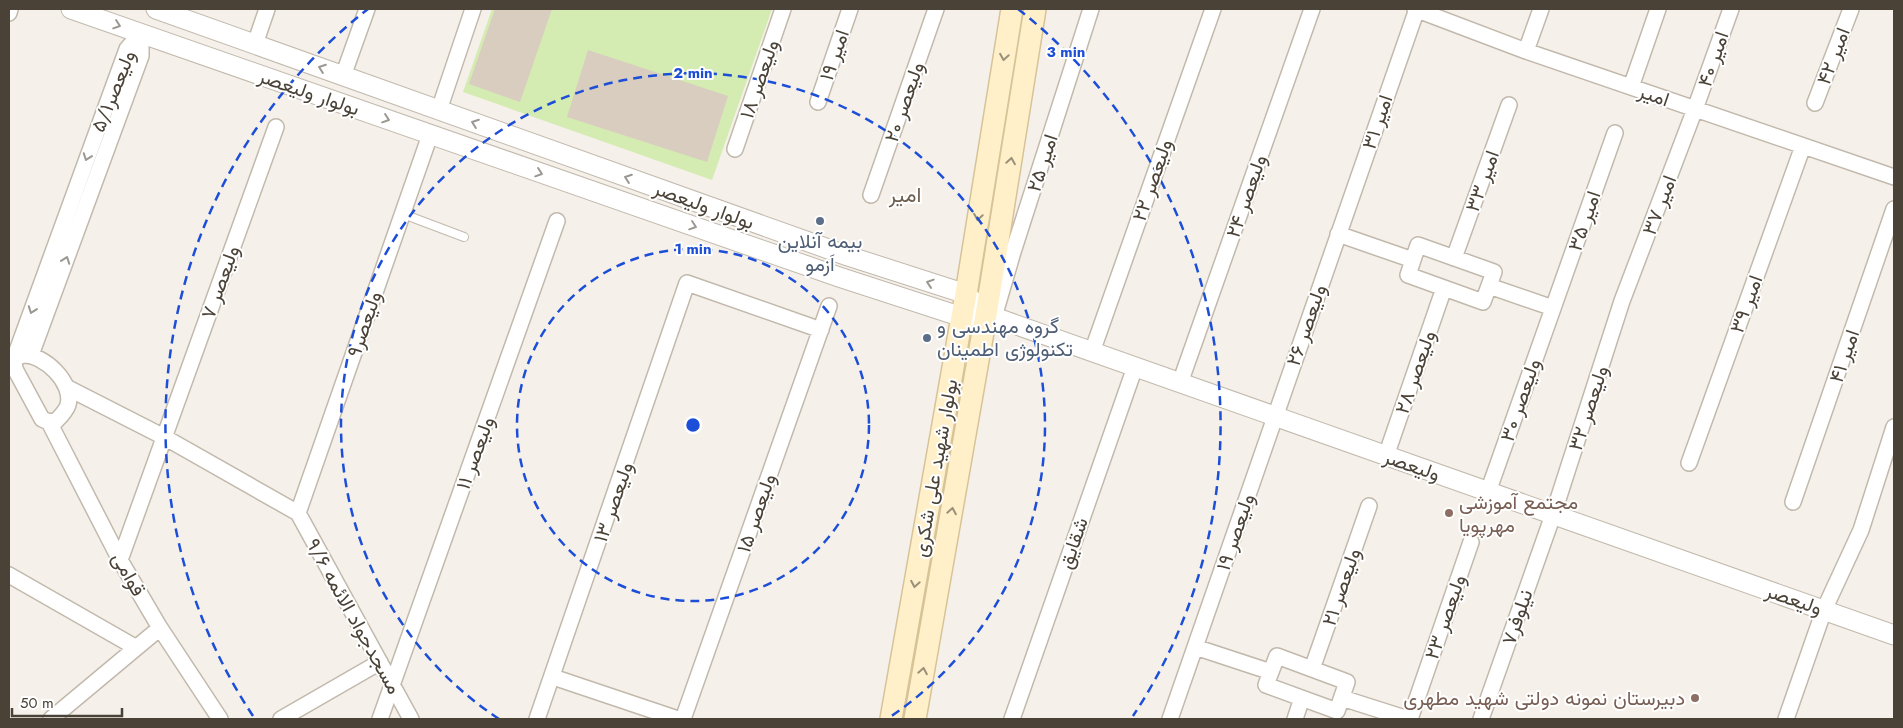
<svg xmlns="http://www.w3.org/2000/svg" width="1903" height="728" font-family="Jost,Vazirmatn,sans-serif">
<rect width="100%" height="100%" fill="#f5f1ea"/>
<!-- green -->
<path fill="#d4ebb2" d="M492,9H772L712,180L463,92Z"/>
<!-- building -->
<path fill="#d8cdbf" d="M495,9H552L520,102L469,84Z
M588,50L728,96L707,162L567,117Z"/>
<g fill="none" stroke-linecap="round" stroke-linejoin="round">
<!-- service casing -->
<g stroke="#c2b9ac" stroke-width="10">
<path id="service" d="M403,214L464,237"/>
</g>
<!-- minor casing -->
<g stroke="#c2b9ac" stroke-width="18">
<path id="minor" d="M1415,9L1526,51L1894,177
M9,13L10,9
M255,44L267,9
M1526,51L1541,9
M343,76L367,9
M1631,87L1658,9
M818,102L850,9
M1815,103L1851,9
M439,110L473,9
M735,149L783,9
M871,195L936,9
M1338,234L1413,260
M1418,245L1494,272L1483,302L1408,275Z
M1454,258L1509,105
M1489,286L1553,308
M994,317L1013,252L1091,9
M1092,352L1213,9
M23,355C44,354 74,383 68,405C66,411 61,416 56,421L49,422L42,419L15,369L14,359Z
M31,355L141,56V33
M14,359L127,49L141,33
M1180,383L1312,9
M66,387L164,437L298,513
M49,422L120,560L160,628L220,719
M1386,456L1444,288
M1689,463L1803,146
M1488,492L1615,133
M1793,502L1894,209
M298,513L430,135
M298,513L411,719
M120,560L276,127
M9,575L135,647
M1195,647L1271,672
M1277,656L1347,682L1337,711L1266,685Z
M1312,669L1369,506
M553,677L678,719
M1342,698L1408,719
M51,719L160,628
M281,719L380,662
M380,719L557,221
M537,719L687,283L821,330
M683,719L829,306
M1012,719L1135,367
M1170,719L1417,9
M1295,719L1302,698
M1410,719L1471,542
M1481,719L1553,515L1622,301L1695,109L1731,9
M1786,719L1824,610L1861,530L1894,427"/>
</g>
<!-- tertiary casing -->
<g stroke="#c2b9ac" stroke-width="21">
<path id="tertiary" d="M71,9L839,277L962,317L986,315L994,317L1894,635
M156,9L848,256L966,294L977,305"/>
</g>
<!-- secondary casing -->
<g stroke="#d7c398" stroke-width="24">
<path id="secondary" d="M891,719L966,294L1012,9
M915,719L986,315L1035,9"/>
</g>
<!-- service -->
<use href="#service" stroke="#fff" stroke-width="8"/>
<!-- minor -->
<use href="#minor" stroke="#fff" stroke-width="15"/>
<!-- tertiary -->
<use href="#tertiary" stroke="#fff" stroke-width="19"/>
<!-- secondary -->
<use href="#secondary" stroke="#fff0ca" stroke-width="21"/>
</g>
<!-- one-way arrows -->
<defs><path id="oneway-chevron" d="M-2-3.5L2.5 0L-2 3.5" fill="none" stroke-width="1.6" stroke-linecap="round" stroke-linejoin="round" transform="scale(1.25)"/></defs>
<g stroke="#9b9791">
<use href="#oneway-chevron" transform="translate(117 25) rotate(19)"/>
<use href="#oneway-chevron" transform="translate(322 68) rotate(-160)"/>
<use href="#oneway-chevron" transform="translate(386 119) rotate(19)"/>
<use href="#oneway-chevron" transform="translate(475 123) rotate(-160)"/>
<use href="#oneway-chevron" transform="translate(87 157) rotate(110)"/>
<use href="#oneway-chevron" transform="translate(539 173) rotate(19)"/>
<use href="#oneway-chevron" transform="translate(628 178) rotate(-160)"/>
<use href="#oneway-chevron" transform="translate(693 226) rotate(19)"/>
<use href="#oneway-chevron" transform="translate(66 260) rotate(-70)"/>
<use href="#oneway-chevron" transform="translate(930 283) rotate(-162)"/>
<use href="#oneway-chevron" transform="translate(32 310) rotate(110)"/>
</g>
<g stroke="#9b9079">
<use href="#oneway-chevron" transform="translate(1004 57) rotate(99)"/>
<use href="#oneway-chevron" transform="translate(1011 161) rotate(-81)"/>
<use href="#oneway-chevron" transform="translate(978 217) rotate(99)"/>
<use href="#oneway-chevron" transform="translate(952 511) rotate(-80)"/>
<use href="#oneway-chevron" transform="translate(915 584) rotate(100)"/>
<use href="#oneway-chevron" transform="translate(923 671) rotate(-80)"/>
</g>
<!-- distance rings -->
<g fill="none" stroke="#1d4ed8" stroke-width="2.5" stroke-dasharray="9 6">
<circle cx="693" cy="425" r="176"/>
<path d="M499 719A352 352 0 1 1 887 719"/>
<path d="M253 716A528 528 0 0 1 368 9M1018 9A528 528 0 0 1 1133 716"/>
</g>
<!-- markers -->
<g fill="#5c6f8a" stroke="#fff" stroke-width="2">
<circle cx="820" cy="221" r="5"/>
<circle cx="927" cy="338" r="5"/>
</g>
<g fill="#8d6e63" stroke="#fff" stroke-width="2">
<circle cx="1449" cy="513" r="5"/>
<circle cx="1695" cy="698" r="5"/>
</g>
<g text-anchor="middle" stroke-width="4" stroke-linejoin="round" paint-order="stroke">
<!-- street labels -->
<g font-size="20" fill="#4a4237" stroke="#fff">
<text transform="translate(834 55) rotate(-71)" y="7">امیر ۱۹</text>
<text transform="translate(1833 56) rotate(-69)" y="7">امیر ۴۲</text>
<text transform="translate(1713 59) rotate(-71)" y="7">امیر ۴۰</text>
<text transform="translate(759 79) rotate(-71)" y="7">ولیعصر ۱۸</text>
<text transform="translate(113 91) rotate(-68)" y="7">ولیعصر۵/۱</text>
<text transform="translate(309 92) rotate(19)" y="7">بولوار ولیعصر</text>
<text transform="translate(1654 95) rotate(19)" y="7">امیر</text>
<text transform="translate(904 102) rotate(-71)" y="7">ولیعصر ۲۰</text>
<text transform="translate(1377 122) rotate(-71)" y="7">امیر ۳۱</text>
<text transform="translate(1042 163) rotate(-72)" y="7">امیر ۲۵</text>
<text transform="translate(1152 180) rotate(-71)" y="7">ولیعصر ۲۲</text>
<text transform="translate(1482 181) rotate(-70)" y="7">امیر ۳۳</text>
<text transform="translate(1246 196) rotate(-71)" y="7">ولیعصر ۲۴</text>
<text transform="translate(704 205) rotate(20)" y="7">بولوار ولیعصر</text>
<text transform="translate(1659 205) rotate(-69)" y="7">امیر ۳۷</text>
<text transform="translate(1584 221) rotate(-71)" y="7">امیر ۳۵</text>
<text transform="translate(220 282) rotate(-70)" y="7">ولیعصر ۷</text>
<text transform="translate(1746 304) rotate(-70)" y="7">امیر ۳۹</text>
<text transform="translate(364 324) rotate(-71)" y="7">ولیعصر۹</text>
<text transform="translate(1306 325) rotate(-71)" y="7">ولیعصر ۲۶</text>
<text transform="translate(1844 356) rotate(-71)" y="7">امیر ۴۱</text>
<text transform="translate(1415 372) rotate(-71)" y="7">ولیعصر ۲۸</text>
<text transform="translate(1520 400) rotate(-71)" y="7">ولیعصر ۳۰</text>
<text transform="translate(1588 408) rotate(-72)" y="7">ولیعصر ۳۲</text>
<text transform="translate(475 453) rotate(-70)" y="7">ولیعصر ۱۱</text>
<text transform="translate(1412 465) rotate(19)" y="7">ولیعصر</text>
<text transform="translate(935 468) rotate(-80)" y="7">بولوار شهید علی شکری</text>
<text transform="translate(613 502) rotate(-71)" y="7">ولیعصر ۱۳</text>
<text transform="translate(756 513) rotate(-71)" y="7">ولیعصر ۱۵</text>
<text transform="translate(1235 532) rotate(-71)" y="7">ولیعصر ۱۹</text>
<text transform="translate(1073 543) rotate(-71)" y="7">شقایق</text>
<text transform="translate(129 574) rotate(61)" y="7">قوامی</text>
<text transform="translate(1341 587) rotate(-71)" y="7">ولیعصر ۲۱</text>
<text transform="translate(1794 599) rotate(19)" y="7">ولیعصر</text>
<text transform="translate(354 616) rotate(61)" y="7">مسجدجواد الائمه ۹/۶</text>
<text transform="translate(1445 617) rotate(-71)" y="7">ولیعصر ۲۳</text>
<text transform="translate(1517 617) rotate(-71)" y="7">نیلوفر۷</text>
</g>
<!-- service labels -->
<g font-size="20" fill="#4e5e75" stroke="#fff">
<text x="820" y="248">بیمه آنلاین<tspan x="820" dy="23">اَزمو</tspan></text>
<text x="937" y="333" text-anchor="start">گروه مهندسی و<tspan x="937" dy="23">تکنولوژی اطمینان</tspan></text>
</g>
<!-- education labels -->
<g font-size="20" fill="#785e54" stroke="#fff" text-anchor="start">
<text x="1459" y="509">مجتمع آموزشی<tspan x="1459" dy="23">مهرپویا</tspan></text>
<text x="1685" y="705" text-anchor="end">دبیرستان نمونه دولتی شهید مطهری</text>
</g>
<!-- neighbourhood labels -->
<g font-size="21" fill="#6d5f4e" stroke="#fff">
<text x="905" y="202">امیر</text>
</g>
</g>
<circle cx="693" cy="425" r="8" fill="#1d4ed8" stroke="#fff" stroke-width="2.5"/>
<g font-size="15" text-anchor="middle" font-weight="bold" fill="#1d4ed8" stroke="#fff" stroke-width="4" stroke-linejoin="round" paint-order="stroke">
<text x="1066" y="57">3 min</text>
<text x="693" y="78">2 min</text>
<text x="693" y="254">1 min</text>
</g>
<!-- border -->
<rect width="1903" height="728" fill="none" stroke="#4a4237" stroke-width="20"/>
<!-- scale -->
<path d="M12 708v8h110v-8" fill="none" stroke="#4a4237" stroke-width="2.5"/>
<text x="20" y="708" font-size="15" fill="#4a4237" stroke="#ffffff" stroke-width="4" paint-order="stroke">50 m</text>
</svg>
